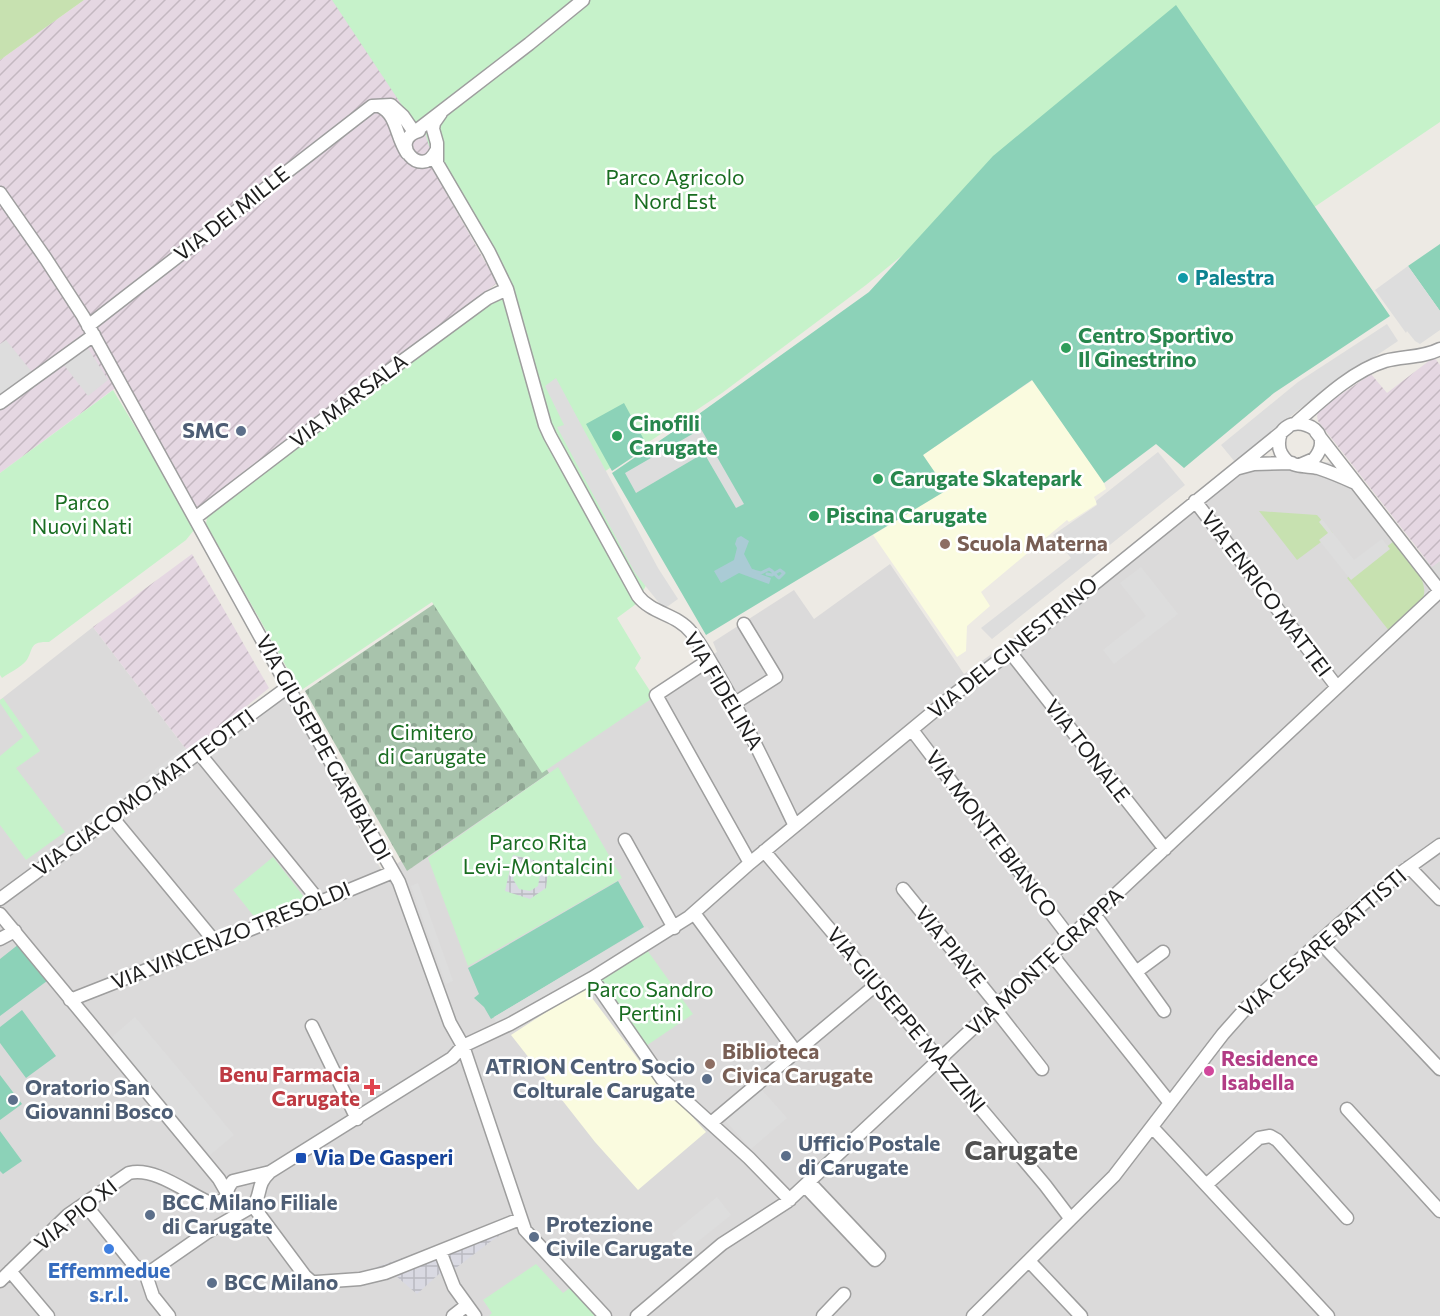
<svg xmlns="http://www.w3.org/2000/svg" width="1440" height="1316" font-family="Commissioner,sans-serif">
<defs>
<pattern id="industrial-furrows" width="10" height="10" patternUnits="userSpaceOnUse" patternTransform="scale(1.5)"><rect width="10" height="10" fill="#e5d7e2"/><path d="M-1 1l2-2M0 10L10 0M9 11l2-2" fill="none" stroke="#c4b8c1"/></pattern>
<pattern id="cemetery-stones" width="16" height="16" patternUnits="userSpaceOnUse" patternTransform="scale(1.5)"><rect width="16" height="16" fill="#a8c3ac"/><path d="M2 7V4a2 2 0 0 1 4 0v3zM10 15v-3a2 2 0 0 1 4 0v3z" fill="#90a794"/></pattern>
<pattern id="plaza-grid" width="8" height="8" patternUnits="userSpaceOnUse" patternTransform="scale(1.5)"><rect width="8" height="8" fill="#d9d9e2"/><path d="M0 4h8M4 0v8" fill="none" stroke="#babac1"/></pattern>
</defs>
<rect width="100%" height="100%" fill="#edeae4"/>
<!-- residential -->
<path fill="#dbdada" d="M1263,456L1334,463L1432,566L1440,561V1316H0V700L93,627L189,753L285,694L383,873L657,690L717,652L713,642L794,590L814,619L890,564L964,674Z"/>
<!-- industrial -->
<path fill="url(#industrial-furrows)" d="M84,0H333L444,104L445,191L497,283L195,515L122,383L0,473V60Z
M1434,357L1440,365V561L1432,567L1318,421L1317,416L1319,410L1324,406L1371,374L1387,393Z
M192,554L269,688L189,753L93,627Z"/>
<!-- education -->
<path fill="#fafbdf" d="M1033,380L1104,483L1106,489L1094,497L1097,504L1069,522L1067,520L981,592L990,606L967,626L966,651L957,657L873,535L946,490L923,455Z
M580,990H586L659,1087H666L706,1132L638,1190L595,1142L511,1035Z"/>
<!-- grass -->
<path fill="#c7e1b0" d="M0,0H84L0,60Z
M1259,511L1317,515L1333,533L1297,560Z
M1394,541C1405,555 1434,582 1421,602C1414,613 1400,623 1390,632L1347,578Z"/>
<!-- cemetery -->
<path fill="url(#cemetery-stones)" d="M440,600L549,773L407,871L305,691Z"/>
<!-- park -->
<path fill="#c6f2ca" d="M332,0H1440V122L1307,212L943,222L866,285L722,393L595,478L649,580L636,604L617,618L641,658L635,668L654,697L542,773L432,602L300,691L206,524L208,512L511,288L476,216L429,146L424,129L418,123L413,122Z
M113,390L193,523L194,530L186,540L49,642C28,641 34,650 26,661C21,667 9,673 2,678L0,675V473Z
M3,698L40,751L16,768L65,832L26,860L0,825V756L23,737L0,703V700Z
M558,767L622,878L468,966L428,858Z
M273,857L304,897L256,919L233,890Z
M647,950L693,1014L646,1046L599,978Z
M536,1264L563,1293L571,1287L595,1316H489L492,1313L483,1300Z"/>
<!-- pitch -->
<path fill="#8cd2b8" d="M1176,5L1390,316L1274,393L1184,468L1156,444L1104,483L1032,380L923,455L947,490L706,635L612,473L696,416L869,292L993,156Z
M1440,244V311L1408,266Z
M624,403L648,447L612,471L586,424Z
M618,881L644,927L491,1019L484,1007L474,998L479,994L468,968Z
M19,944L47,981L0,1016V959Z
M22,1010L56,1056L26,1078L0,1043V1027Z
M0,1075L22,1104L0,1120Z
M0,1131L22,1161L3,1174L0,1171Z"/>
<!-- parking -->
<path fill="#ddd" d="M1408,266L1440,311V330L1420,344L1415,341L1407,331L1406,333L1375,290Z
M1387,324L1398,341L1312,399L1235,462L1221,445L1298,382Z
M6,340L36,377L0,403V344Z
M84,342L108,380L88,396L60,360Z
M556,378L658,568L678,599L664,609L635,573L557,427L564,425L545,386Z
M701,429L744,504L736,508L704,453L636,493L625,473Z
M1158,452L1185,485L992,639L981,628L1071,558L1053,535L1097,505L1096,501Z
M1322,519L1354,560L1382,539L1390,549L1351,580L1319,540L1328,533L1319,522Z
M1141,567L1178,614L1114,664L1103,650L1146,616L1120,583Z
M185,747L189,753L38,866L34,860Z
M418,883L453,981L446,984L411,886Z
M647,926L653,935L497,1029L494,1017Z
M135,1017L234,1135L210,1155L111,1038Z
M761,1089L787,1118L751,1149L725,1120Z
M717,1197L731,1215L686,1251L672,1234Z"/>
<!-- plaza -->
<path fill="url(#plaza-grid)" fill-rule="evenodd" d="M513,855L549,864L546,888L530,899L505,891ZM525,864L535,866L540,875L538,886L530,891L519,889L513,879L517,868Z
M519,1216L521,1223L494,1239L444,1277L439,1274L417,1294L396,1276L347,1284V1278Z"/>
<!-- water -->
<path fill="#aacbd5" d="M741,536L749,541L744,554L752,569L755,570V572L771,578L769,584L739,573L721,583L714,571L734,560L737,548L735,544L737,538Z"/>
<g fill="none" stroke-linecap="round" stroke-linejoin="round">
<!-- stream -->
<path stroke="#aacbd5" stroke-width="3" d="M753,571L761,573L769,569C774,571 775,576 779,578L784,573L780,570L772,575L767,574"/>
<!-- minor casing -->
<g stroke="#9e9e9e" stroke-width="15">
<path id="minor" d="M381,107C397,115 396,137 407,153
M441,113L434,123L433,129L437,143V163L489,252L507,289L545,425L550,436L638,596C652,614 677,614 691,632C702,645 711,663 720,678C748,726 771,776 795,826
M416,131L529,44L583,0
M419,131C387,140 421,181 436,151
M0,193L46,259L83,316L288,687L399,882L450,1023L463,1046L525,1230L605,1316
M88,326L372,106L391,105L403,116L414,132
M0,403L94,335
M1296,423C1321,401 1352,371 1385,361C1403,356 1423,358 1440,349
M1316,432L1440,591
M1300,465L1314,459C1342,425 1277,407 1279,445C1279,451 1283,457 1287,461C1295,467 1309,466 1318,468C1330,472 1342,477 1353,482
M1239,468L1254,464L1292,463
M1195,501L1337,687
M195,518L352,398L488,298L507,289
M1010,652L1165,849
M709,660L656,695L750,863
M735,703L776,677L744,624
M912,730L1070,938
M199,753L320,902
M112,817L216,943
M625,840L674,928
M764,851L1045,1185L1070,1218
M1409,867L1440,899
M903,889L998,1006
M0,899L288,687
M694,913L796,1052
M0,914L219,1179L227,1193
M1095,915L1164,1011
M0,939L15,931
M1319,941L1440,1069
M1052,955L1170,1103
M1136,972L1163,952
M592,978L662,1079L749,1158L790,1200
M70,1000L320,902L393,872
M995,1009L1042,1069
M312,1026L357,1119
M1347,1109L1440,1211
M711,1123L877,984
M1152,1127L1328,1316
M1206,1185L1259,1138L1270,1136L1277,1140L1347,1218
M805,1186L875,1260L879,1256L809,1182
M253,1206L305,1276L312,1282H317L360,1279L385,1273L520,1219
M81,1208L92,1213L134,1265L145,1272L153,1296L169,1316
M245,1210L234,1208C225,1200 225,1190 233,1181L270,1172L452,1058L463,1046L510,1024L592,978L689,917L750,863L956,693L1010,652L1288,427
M440,1251L454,1287L475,1316
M1029,1261L1081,1316
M10,1271L48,1316
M145,1272H150L206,1233L253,1206C262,1195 256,1185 269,1173
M0,1281L68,1215L129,1173C155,1167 184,1191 208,1202H217L227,1199
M453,1316L467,1305
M637,1316L722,1244L787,1202L1440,591
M823,1316L844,1294
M973,1316L1114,1176L1223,1034L1247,1007L1338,925L1398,875L1440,845"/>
</g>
<!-- minor -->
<use href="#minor" stroke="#fff" stroke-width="12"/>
</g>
<!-- markers -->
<circle fill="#0f9aa8" stroke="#fff" stroke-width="2" cx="1183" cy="278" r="6"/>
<g fill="#2e9e5b" stroke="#fff" stroke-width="2">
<circle cx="1066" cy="348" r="6"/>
<circle cx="617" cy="436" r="6"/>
<circle cx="878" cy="479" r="6"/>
<circle cx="814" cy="516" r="6"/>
</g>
<g fill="#5c6f8a" stroke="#fff" stroke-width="2">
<circle cx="241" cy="431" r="6"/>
<circle cx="707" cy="1079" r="6"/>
<circle cx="13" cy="1100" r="6"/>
<circle cx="786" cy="1156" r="6"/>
<circle cx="150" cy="1215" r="6"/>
<circle cx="534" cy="1237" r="6"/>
<circle cx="212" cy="1283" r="6"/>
</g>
<g fill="#8d6e63" stroke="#fff" stroke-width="2">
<circle cx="945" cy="544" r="6"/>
<circle cx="710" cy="1064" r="6"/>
</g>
<circle fill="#d1479c" stroke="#fff" stroke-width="2" cx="1209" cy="1071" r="6"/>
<path fill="#e0444e" stroke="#fff" stroke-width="2" d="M369 1078h6v6h6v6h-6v6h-6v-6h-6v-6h6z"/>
<rect fill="#1a4fb4" stroke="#fff" stroke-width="2" x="295" y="1152" width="12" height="12" rx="3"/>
<circle fill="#3f7fe0" stroke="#fff" stroke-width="2" cx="109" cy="1249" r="6"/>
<g text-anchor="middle" stroke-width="5" stroke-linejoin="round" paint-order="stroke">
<!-- park labels -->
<g font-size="21" fill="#196d21" stroke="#fff">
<text x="675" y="185">Parco Agricolo<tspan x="675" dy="24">Nord Est</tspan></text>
<text x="82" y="510">Parco<tspan x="82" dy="24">Nuovi Nati</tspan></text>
<text x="432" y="740">Cimitero<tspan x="432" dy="24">di Carugate</tspan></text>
<text x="538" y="850">Parco Rita<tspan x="538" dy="24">Levi-Montalcini</tspan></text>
<text x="650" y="997">Parco Sandro<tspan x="650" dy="24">Pertini</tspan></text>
</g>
<!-- street labels -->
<g font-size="21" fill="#1d1d1d" stroke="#fff">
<text transform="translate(232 214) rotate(-38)" y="7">VIA DEI MILLE</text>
<text transform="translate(349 401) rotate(-37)" y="7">VIA MARSALA</text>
<text transform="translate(1266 594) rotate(53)" y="7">VIA ENRICO MATTEI</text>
<text transform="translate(1013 648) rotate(-39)" y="7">VIA DEL GINESTRINO</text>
<text transform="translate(723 691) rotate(59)" y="7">VIA FIDELINA</text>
<text transform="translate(323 748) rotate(61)" y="7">VIA GIUSEPPE GARIBALDI</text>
<text transform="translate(1087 751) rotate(52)" y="7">VIA TONALE</text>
<text transform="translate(144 793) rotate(-36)" y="7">VIA GIACOMO MATTEOTTI</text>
<text transform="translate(991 834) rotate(53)" y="7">VIA MONTE BIANCO</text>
<text transform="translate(231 936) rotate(-22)" y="7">VIA VINCENZO TRESOLDI</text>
<text transform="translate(1323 943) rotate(-41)" y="7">VIA CESARE BATTISTI</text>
<text transform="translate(950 947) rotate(51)" y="7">VIA PIAVE</text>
<text transform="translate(1045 962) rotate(-43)" y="7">VIA MONTE GRAPPA</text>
<text transform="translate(906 1020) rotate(50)" y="7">VIA GIUSEPPE MAZZINI</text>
<text transform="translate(76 1215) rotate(-39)" y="7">VIA PIO XI</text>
</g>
<!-- culture labels -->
<g font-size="21" font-weight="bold" fill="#0d838f" stroke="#fff" text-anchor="start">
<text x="1195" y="285">Palestra</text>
</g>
<!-- leisure labels -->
<g font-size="21" font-weight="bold" fill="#27864d" stroke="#fff" text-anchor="start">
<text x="1078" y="343">Centro Sportivo<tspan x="1078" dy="24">Il Ginestrino</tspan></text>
<text x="629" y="431">Cinofili<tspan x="629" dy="24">Carugate</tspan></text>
<text x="890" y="486">Carugate Skatepark</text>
<text x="826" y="523">Piscina Carugate</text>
</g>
<!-- service labels -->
<g font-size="21" font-weight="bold" fill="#4e5e75" stroke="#fff" text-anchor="start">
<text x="229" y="438" text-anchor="end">SMC</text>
<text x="695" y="1074" text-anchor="end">ATRION Centro Socio<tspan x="695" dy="24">Colturale Carugate</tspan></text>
<text x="25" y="1095">Oratorio San<tspan x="25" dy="24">Giovanni Bosco</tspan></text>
<text x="798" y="1151">Ufficio Postale<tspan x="798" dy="24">di Carugate</tspan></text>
<text x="162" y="1210">BCC Milano Filiale<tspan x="162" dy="24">di Carugate</tspan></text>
<text x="546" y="1232">Protezione<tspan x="546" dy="24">Civile Carugate</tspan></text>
<text x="224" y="1290">BCC Milano</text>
</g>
<!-- education labels -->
<g font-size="21" font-weight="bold" fill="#785e54" stroke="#fff" text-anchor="start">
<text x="957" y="551">Scuola Materna</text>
<text x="722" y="1059">Biblioteca<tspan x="722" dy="24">Civica Carugate</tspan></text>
</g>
<!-- hotel labels -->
<g font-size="21" font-weight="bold" fill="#b23c85" stroke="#fff" text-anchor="start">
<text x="1221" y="1066">Residence<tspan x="1221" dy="24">Isabella</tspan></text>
</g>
<!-- health labels -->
<g font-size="21" font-weight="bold" fill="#be3a42" stroke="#fff" text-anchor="end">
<text x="360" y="1082">Benu Farmacia<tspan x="360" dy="24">Carugate</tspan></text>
</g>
<!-- transit labels -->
<g font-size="21" font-weight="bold" fill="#164399" stroke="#fff" text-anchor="start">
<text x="313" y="1165">Via De Gasperi</text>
</g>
<!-- shop labels -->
<g font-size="21" font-weight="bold" fill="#366cbe" stroke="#fff">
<text x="109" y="1278">Effemmedue<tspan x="109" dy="24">s.r.l.</tspan></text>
</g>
<!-- district labels -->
<g font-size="27" font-weight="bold" fill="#505050" stroke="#fff">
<text x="1021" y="1160">Carugate</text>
</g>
</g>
</svg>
